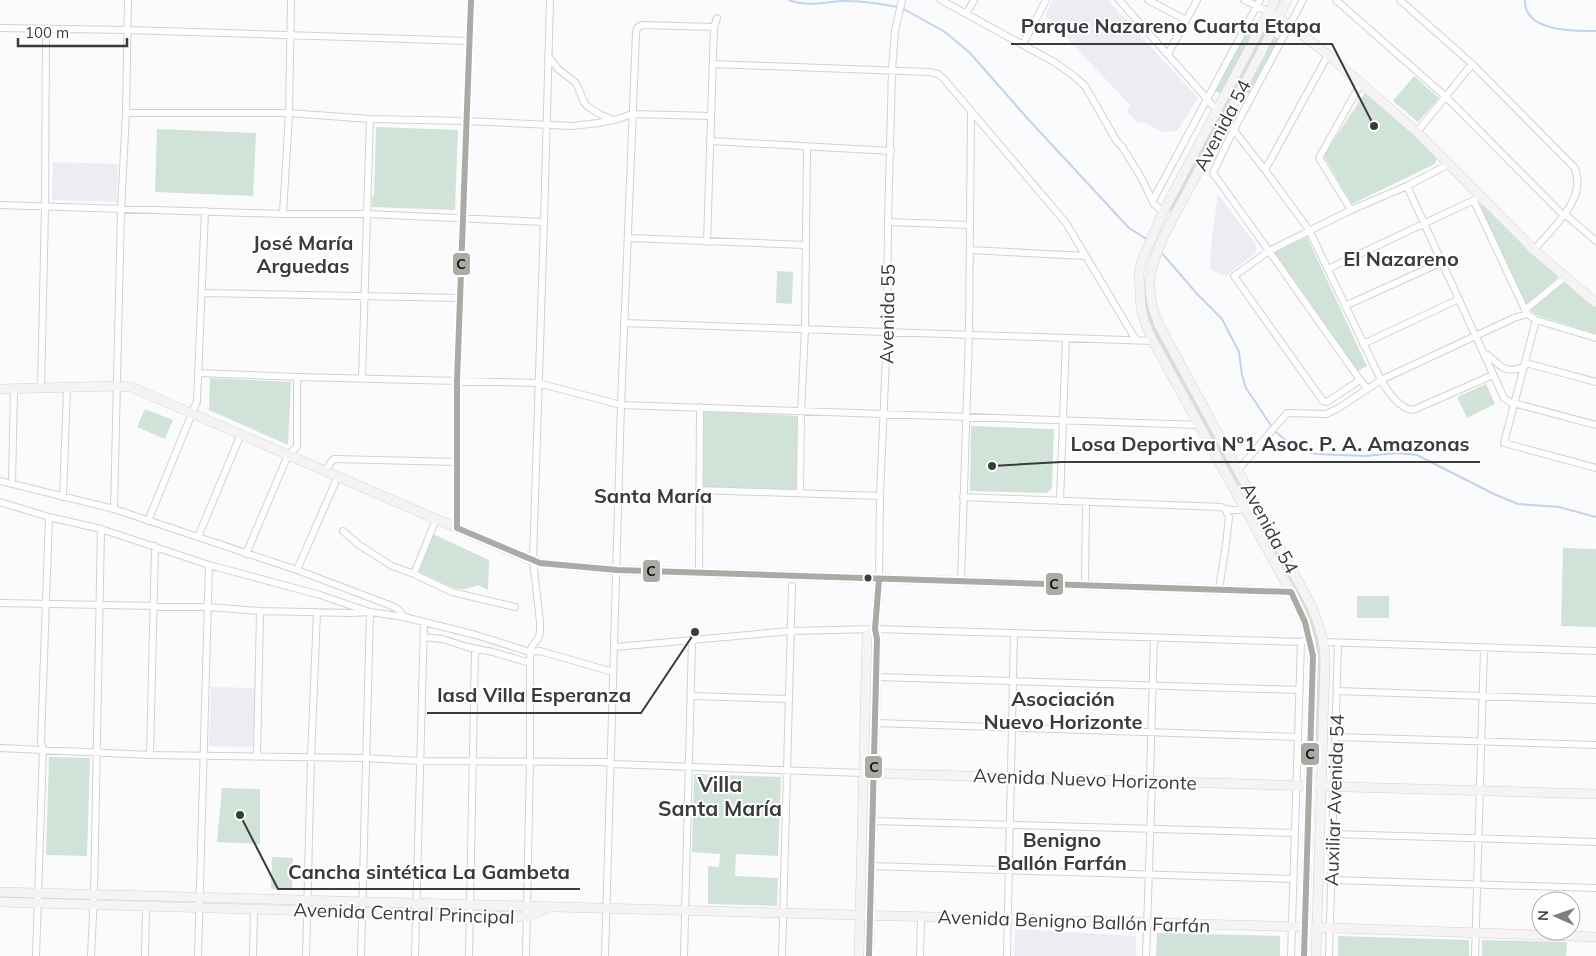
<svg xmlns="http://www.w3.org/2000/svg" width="1596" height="956" font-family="Mulish,sans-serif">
<rect width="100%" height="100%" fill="#fbfbfd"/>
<!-- built -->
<path fill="#ececf2" d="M1053,0H1108L1198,98L1177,131L1162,132L1145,123L1136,122L1127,111L1130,105L1045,15Z
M53,162L118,164L117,202L52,200Z
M1218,194L1256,245V252L1226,276L1210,270L1212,237Z
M211,687L255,688L253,747L209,746Z
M1015,929L1136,936V956H1014Z"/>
<!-- green -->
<path fill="#d1e3d9" d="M1251,23L1256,27L1221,94L1215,91Z
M1262,32L1266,34L1218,124L1215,121Z
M1273,36L1279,39L1250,94L1244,91Z
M1414,76L1439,98L1418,122L1393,101Z
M1366,91L1416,135L1437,157L1435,164L1352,204L1324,157V155Z
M1213,124L1217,128L1173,212H1171L1170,211V207Z
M376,127L458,130L455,210L372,207V197L374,195Z
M157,129L256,133L253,196L155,192Z
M1482,204L1559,276L1526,306L1480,205Z
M1307,237L1367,366L1356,372L1275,254L1276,251Z
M777,271L793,272L792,304L776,303Z
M1565,281L1596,308V334L1536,315L1530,310Z
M1146,289L1147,297L1245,490L1241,491L1152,329L1146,315L1144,290Z
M210,378L291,382L288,445L209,410Z
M1486,384L1495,404L1467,418L1457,397Z
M145,409L173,420L165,439L137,427Z
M704,411L798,416L796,491L703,487Z
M971,426L1054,429L1052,488L1047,493L970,491Z
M1265,528L1309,608L1317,629L1321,657L1319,743H1314V640C1306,601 1281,565 1261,529Z
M433,534L489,560L488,590L478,585C474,586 470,588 466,589C453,591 432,577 419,572Z
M1563,548L1596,549V627L1561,626Z
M1357,596H1389V618H1357Z
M49,757L90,758L87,856L46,855Z
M694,774L781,777L778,856L736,854L735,876L778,878L777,906L708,904V866L719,867L720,854L692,852Z
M222,788L260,789V844L217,842Z
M272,857L293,858L292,890L271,889Z
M1157,933L1280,936V956H1156Z
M1338,936L1469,940V956H1338Z
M1482,940L1567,942L1566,956H1482Z"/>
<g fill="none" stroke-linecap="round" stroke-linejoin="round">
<!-- stream -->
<path stroke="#c1d3ee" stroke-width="2" d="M789,0C809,8 827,1 847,1C864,1 881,4 898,7
M1525,0C1524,32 1574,31 1596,31
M902,8L945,32L970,53L1028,119L1129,228L1148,240
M1160,251L1198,295L1222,319L1239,352L1242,375L1246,388L1272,427
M1275,431L1284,439L1301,449L1316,454L1365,456L1398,453L1417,455L1494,494L1518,504L1559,507L1596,517"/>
<!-- street casing -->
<g stroke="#d2d2d4" stroke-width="8">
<path id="street" d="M941,0L1054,62L1074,76L1085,86L1116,140L1123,148L1142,179L1154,204L1163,212
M1119,0L1217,110
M1148,0L1186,20
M1244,0L1269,12
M1303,0L1230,137L1213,173L1269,251L1360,380L1367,388
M1336,0L1446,97L1563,215L1567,216L1596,241
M1400,0L1472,64L1574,167C1589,198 1552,228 1534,250
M966,14L974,0
M0,28L128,30L470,41
M1023,44L1046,0
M1168,54L1197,0
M548,56L558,69L576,83L584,102L587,106L601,115L613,120
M713,64L929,72L938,74L943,78L1066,223L1136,340
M126,113H289L370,119L467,121L572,126L598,123L618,119L632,114L711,116
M1225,119L1265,170L1309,230L1381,380C1388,391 1399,409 1413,410L1493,375
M1417,132L1472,64
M711,141L891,151
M1265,170L1328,55
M1407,186L1504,398L1510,402L1596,425
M1153,200L1260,0
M1474,201L1527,314L1536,320L1596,338
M0,205L283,214H367L544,222
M1351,210L1319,158L1361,83
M283,214L289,113L291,0
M888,222L970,225
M629,238L805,245
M707,242L714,27L717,18
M970,250L1086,256
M1328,269L1476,199
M202,293L460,298
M1345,306L1442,262
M1525,310L1565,277
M1536,320L1504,443L1596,468
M624,323L1153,341
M1363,344L1459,299
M1483,352C1502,363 1499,375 1524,367
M1526,363L1596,382
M199,373L297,377L538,383L621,405L1200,425
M362,378L370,119
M1360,380L1327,402L1323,401L1234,276L1269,251L1351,210L1407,186L1449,164
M41,389L45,208L46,29
M1238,470L1287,413L1326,414L1337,409L1381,380L1514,318L1527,314
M325,471L331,462L334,459L457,462
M0,481L114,509L297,570L392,606L399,610L404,617
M12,484L14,389
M699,490L880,496
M800,493L801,412L805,329L807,147
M63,497L67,388
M963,497L1221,507C1231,513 1248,509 1258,507
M1060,501L1066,338
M0,502L49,517L101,529L209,565L320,595L370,612L404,617L476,635L530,652L540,651L613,672
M114,509L121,210L126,113L128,0
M148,521L197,401L205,211
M457,528V381L471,0
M343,531L359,545L392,566L414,574L452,592L515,607
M198,537L241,434
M246,554L288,455L297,447V377
M297,570L338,476
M699,572L700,407
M414,574L436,519
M879,579L880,496L887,333L888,222L892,70L895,31L902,0
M961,581L969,335L971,111
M1085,585L1086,503
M1219,589L1226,544L1229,517L1225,509
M0,603L208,607L260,611L351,613L370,612L361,956
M423,637L443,639L467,647L493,652L530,663
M1324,642L1596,651
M615,647L791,631L875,629L1301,642L1310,638
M876,677L1300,690
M1338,691L1596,700
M691,696L789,699
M875,723L1298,737
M1336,737L1596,745
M0,748L150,755L365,758L420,761L604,762L612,764L863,773
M150,755L155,546
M257,757L260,611
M873,821L1295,833
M1333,834L1596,842
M871,866L1293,879
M1332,880L1596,888
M36,956L43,749L41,741L49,517
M91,956L94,895L101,529
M145,956L146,907
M198,956L209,565
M253,956L254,909
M306,956L311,757L317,612
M415,956L424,622
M469,956L475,649
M526,956L530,761V652L532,646L538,639L540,633V622L533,560L544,222L550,0
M605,956L621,405L636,33L637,28L642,25L714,27
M684,956L692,640
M782,956L792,586
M920,956L921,917
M1007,956L1014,633
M1146,956L1152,781L1150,776L1154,638
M1291,956L1301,642
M1329,956L1338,643
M1475,956L1484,648"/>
</g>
<!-- secondary casing -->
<g stroke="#d2d2d4" stroke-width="10">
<path id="secondary" d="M1275,0L1163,212L1142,260L1139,274L1141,306L1145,323L1153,341L1301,611L1311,641L1313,664L1304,956
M1287,0C1258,62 1223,122 1192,183C1178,210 1157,243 1151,273C1148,291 1152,309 1159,325L1311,605C1319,624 1325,641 1325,662L1316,956
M1273,15L1291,26L1328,55L1417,132L1534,250L1596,303
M0,389L118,386L131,387L526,558L540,563L617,570L1291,592
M863,773L1596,794
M0,892L1305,927L1596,937
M0,902L527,917L548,908
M859,956L867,635L875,629
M869,956L877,639L875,629L879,579"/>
</g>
<!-- street -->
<use href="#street" stroke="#fefeff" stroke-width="6"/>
<!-- secondary -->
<use href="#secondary" stroke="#f6f3f5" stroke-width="9"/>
<!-- bus-1 casing -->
<g stroke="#fff" stroke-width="10">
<path id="bus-1" d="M457,528L540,563L617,570L1291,592L1305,622L1313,656L1304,956
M457,528V381L471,0
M869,956L877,639L875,629L879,579"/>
</g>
<!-- bus-1 -->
<use href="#bus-1" stroke="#abaaa5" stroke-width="6"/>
</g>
<!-- markers -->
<circle fill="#3b3b3d" stroke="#fff" stroke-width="2" cx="868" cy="578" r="4.5"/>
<g text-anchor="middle" stroke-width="4" stroke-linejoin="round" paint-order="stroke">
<!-- street labels -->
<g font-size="19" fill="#3b3b3d" stroke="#fff">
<text transform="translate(1222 125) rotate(-62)" y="7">Avenida 54</text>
<text transform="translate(887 314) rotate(-89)" y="7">Avenida 55</text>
<text transform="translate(1270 528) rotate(62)" y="7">Avenida 54</text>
<text transform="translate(1085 779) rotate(2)" y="7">Avenida Nuevo Horizonte</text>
<text transform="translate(1334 800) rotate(-88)" y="7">Auxiliar Avenida 54</text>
<text transform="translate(404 913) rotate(2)" y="7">Avenida Central Principal</text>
<text transform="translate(1074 921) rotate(2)" y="7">Avenida Benigno Ballón Farfán</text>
</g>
<!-- neighbourhood labels -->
<g font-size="20" font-weight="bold" fill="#3b3b3d" stroke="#fff">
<text x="303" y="250">José María<tspan x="303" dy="23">Arguedas</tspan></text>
<text x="1401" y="266">El Nazareno</text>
<text x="653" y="503">Santa María</text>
<text x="1063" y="706">Asociación<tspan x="1063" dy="23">Nuevo Horizonte</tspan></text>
<text x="1062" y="847">Benigno<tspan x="1062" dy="23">Ballón Farfán</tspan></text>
</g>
<!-- quarter labels -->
<g font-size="21" font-weight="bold" fill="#3b3b3d" stroke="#fff">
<text x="720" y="792">Villa<tspan x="720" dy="24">Santa María</tspan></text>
</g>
</g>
<!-- callouts -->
<path fill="none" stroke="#3b3b3d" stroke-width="2" d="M1374 126L1332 44H1011M992 466L1061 462H1480M695 632L641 713H427M240 815L278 889H580"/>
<g fill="#3b3b3d" stroke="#fff" stroke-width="2">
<circle cx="1374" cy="126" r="5"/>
<circle cx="992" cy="466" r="5"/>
<circle cx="695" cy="632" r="5"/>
<circle cx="240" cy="815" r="5"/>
</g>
<g font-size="20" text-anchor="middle" font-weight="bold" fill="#3b3b3d" stroke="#fff" stroke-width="4" stroke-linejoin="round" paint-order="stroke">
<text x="1171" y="33">Parque Nazareno Cuarta Etapa</text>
<text x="1270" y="451">Losa Deportiva N°1 Asoc. P. A. Amazonas</text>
<text x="534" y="702">Iasd Villa Esperanza</text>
<text x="429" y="879">Cancha sintética La Gambeta</text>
</g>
<g stroke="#fff" stroke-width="2">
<rect x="452" y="252" width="19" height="24" rx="5" fill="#abaaa5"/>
<rect x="642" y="559" width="19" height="24" rx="5" fill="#abaaa5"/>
<rect x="1045" y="572" width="19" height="24" rx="5" fill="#abaaa5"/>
<rect x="1300" y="742" width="20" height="24" rx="5" fill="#abaaa5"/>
<rect x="864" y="755" width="19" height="24" rx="5" fill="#abaaa5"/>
</g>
<g font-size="14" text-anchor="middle" font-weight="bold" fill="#111">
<text x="461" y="269">C</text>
<text x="651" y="576">C</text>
<text x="1054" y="589">C</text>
<text x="1310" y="759">C</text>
<text x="874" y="772">C</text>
</g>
<!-- north arrow -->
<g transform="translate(1556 916) rotate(272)"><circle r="24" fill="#ffffff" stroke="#b1b1b1"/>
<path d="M0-4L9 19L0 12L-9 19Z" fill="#7e7e80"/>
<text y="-8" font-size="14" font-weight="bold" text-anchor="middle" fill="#3b3b3d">N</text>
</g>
<!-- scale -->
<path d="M18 38v8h109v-8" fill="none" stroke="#3b3b3d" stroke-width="2.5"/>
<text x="25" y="38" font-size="15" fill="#3b3b3d" stroke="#ffffff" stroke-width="4" paint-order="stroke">100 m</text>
</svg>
